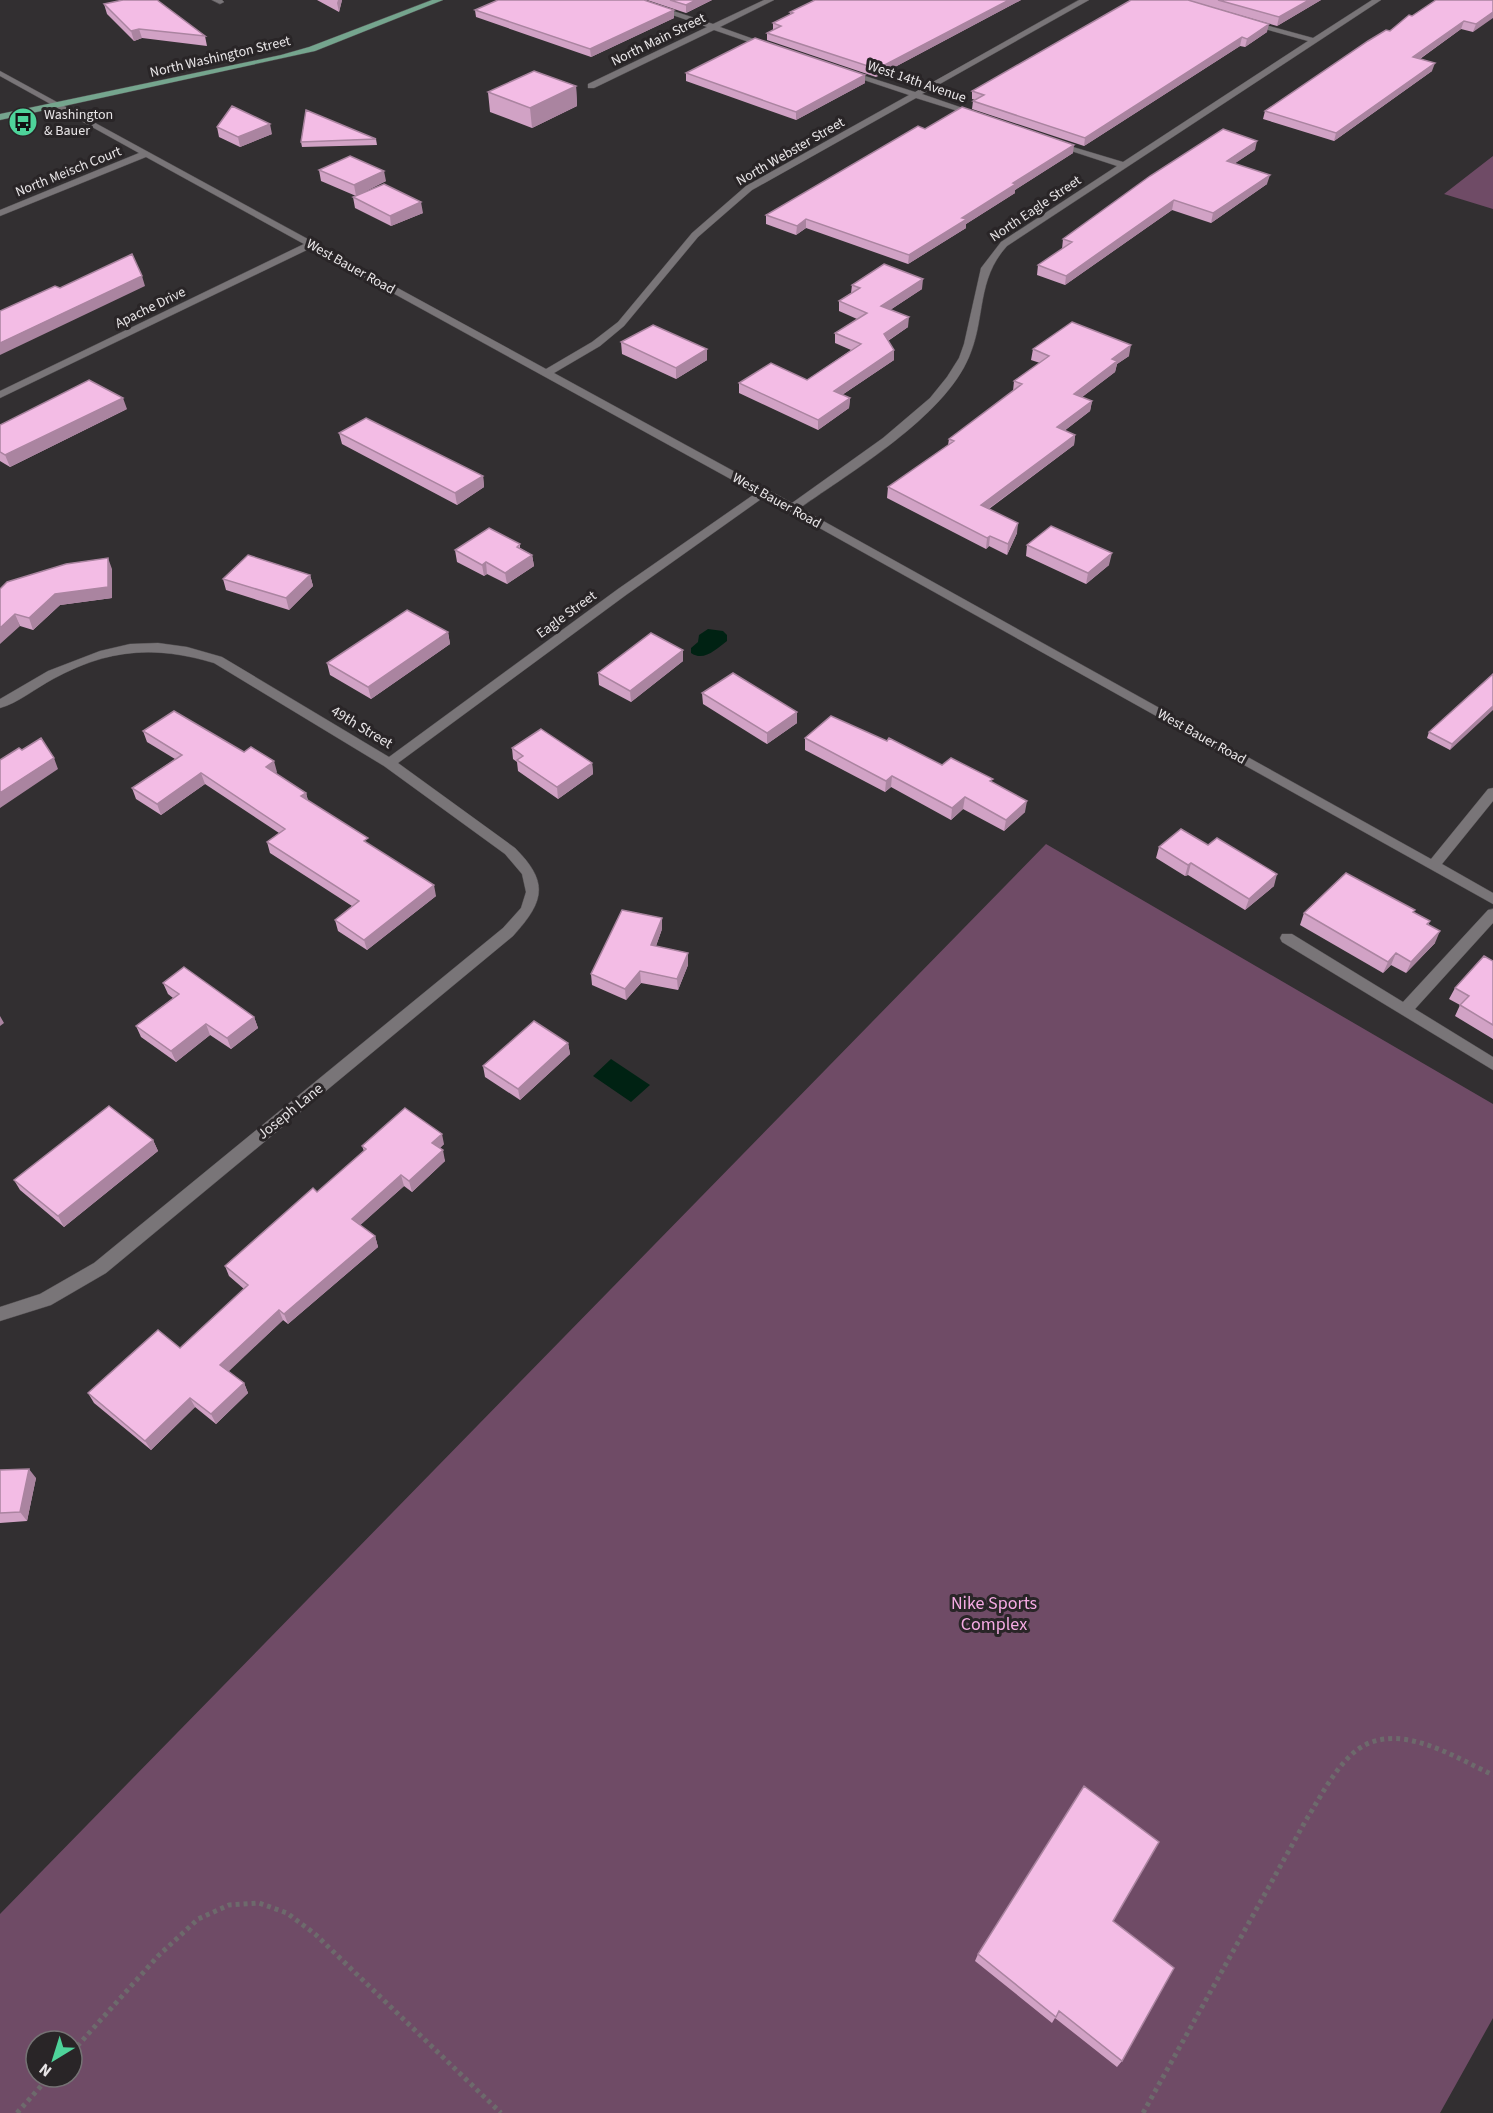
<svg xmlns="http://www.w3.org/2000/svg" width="1493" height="2113" font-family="'Source Sans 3',sans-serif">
<rect width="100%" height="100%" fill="#322f31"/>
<!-- green -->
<path fill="#6f4b66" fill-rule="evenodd" d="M1493,156V209L1444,194Z
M1046,844L1493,1104V2018L1440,2113H0V1914ZM36,2041H72V2077H36Z"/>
<!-- water -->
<path fill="#002213" d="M708,629L723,631L727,635V641C716,649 704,662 691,653V648L698,642L699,635Z
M611,1059L650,1085L631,1102L593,1076Z"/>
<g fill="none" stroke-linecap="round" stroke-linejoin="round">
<!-- minor casing -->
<g stroke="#504d4f" stroke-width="1">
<path id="minor" d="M212,0H222L224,2L220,4Z
M629,0H640L713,24L764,0H774L720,27L773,46L766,48L714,30L594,88H588V84L707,27Z
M1079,0H1089L922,94L980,114V118L916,98L752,190L698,237L624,326L600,346L554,373L792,503L883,438L930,398L947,377L959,358L964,344L981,268L1001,242L1117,166L1053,145V141L1123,162L1308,41L1247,24V20L1313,38L1372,0H1381L1007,246C976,280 986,318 969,357C944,417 852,471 800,508L1431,859L1488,789L1493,788V801L1442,864L1493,893V904L764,497L626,595L398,763L515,848C549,882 545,901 513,936L106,1273L51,1305L0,1321V1307L40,1294L94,1263L503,928L521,908L526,892L522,874L505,854L384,766L214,663C154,645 108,649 53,679C36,688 18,703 0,708V699L48,671L100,651L130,644L158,643L187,647L222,657L389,757L618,589L756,493L311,248L0,398V391L304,244L146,157L0,216V210L139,153L0,76V71L546,369L592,342L618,322L692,233L746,186L909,95L843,73V69L915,92Z
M1493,909V923L1415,1009L1493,1057V1070L1282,942L1280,938L1282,934H1292L1403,1002L1488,910Z"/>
</g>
<!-- major casing -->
<g stroke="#504d4f" stroke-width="1">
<path id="major" d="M432,0H443L315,51L0,120V114L281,55L309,47Z"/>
</g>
<!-- path -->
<path stroke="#6d6a6c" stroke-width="5" stroke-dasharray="4 4" stroke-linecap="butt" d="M72,2052L158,1956L198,1919L229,1905L259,1903L287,1913L315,1934L501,2113
M17,2113L49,2077
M1143,2113L1306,1820C1320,1798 1332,1773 1351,1755C1392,1716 1452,1756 1493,1775"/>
<!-- minor -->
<use href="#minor" fill="#797578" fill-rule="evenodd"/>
<!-- major -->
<use href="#major" fill="#75a58e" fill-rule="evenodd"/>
</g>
<!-- wall -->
<path fill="#d1a2c5" d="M317,0H342L339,12Z
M647,0H712L686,13Z
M1021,0L876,77L767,40V33L773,30V23L790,15V12Z
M1131,0H1321L1277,26L1188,0L1267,32L1245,47L1240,46L1084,146L972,109L973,101L975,100L972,99V91Z
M1493,0L1473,32L1461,29L1420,59L1432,71L1334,141L1263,119L1265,111L1412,16Z
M104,4L205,36L207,46L142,38L134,41L107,14Z
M475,10H674V18L591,57L476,17Z
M686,73L865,75V83L796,120L686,81Z
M576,86L577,106L532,128L490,112L488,92Z
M217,127L272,134L240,147L219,137Z
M925,129L1073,153L1015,190V193L966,224V228L908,264L806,228L796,235L766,224V215Z
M376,139L377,145L302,147L301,142Z
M1255,150L1235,163L1267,184L1211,223L1172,210L1065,285L1037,275L1038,265L1062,249L1063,239Z
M319,170L386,181L356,196L321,181Z
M353,197L423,213L391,226L355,208Z
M852,285L922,289L890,310L908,327L888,341L894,360L842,395L850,398L849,408L818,430L739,393V383L807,380L851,350L835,343V333L857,319L839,311V301L851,293Z
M621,342L707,360L676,379L622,354Z
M1033,349L1129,356L1117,364L1115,372L1082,397L1092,401L1090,411L1064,431L1075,435L1074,445L989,509L1017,533L1007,555L989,546L986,549L887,498L888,487L948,445L949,439L1013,391L1014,381L1040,363L1031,360Z
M127,409L10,467L0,461V425Z
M339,433L483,476L484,487L457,505L342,444Z
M520,544V548L532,555L534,566L507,584L487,574L484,576L457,562L455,550Z
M1027,545L1109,565L1086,584L1026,556Z
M112,569V598L60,605L33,630L20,626L0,589Z
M310,575L313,586L289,610L226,590L223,579Z
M448,632L450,644L371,699L330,675L327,663Z
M683,650V661L631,702L599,685L598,673Z
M1493,674L1450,750L1427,738L1429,732Z
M702,693L797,723L767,744L703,704Z
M143,731L277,772L275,774L306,793L308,801L369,845L436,896L367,950L338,931L335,920L352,906L270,853L267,842L279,833L205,784L161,815L136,799L132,788L175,759L147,742Z
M805,738L942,765L992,782L1025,812L1004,831L963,809L951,820L891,787L885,792L805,750Z
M512,748L592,763L593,774L558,799L518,771L517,762L513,759Z
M1159,847L1274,886L1245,910L1188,875L1185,876L1156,858Z
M1414,912L1430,921L1428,925L1435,943L1406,973L1391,965L1383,973L1300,925L1304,913Z
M662,929L656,946L688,953V965L678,990L641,983L626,1000L592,985L591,974Z
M1493,961V1039L1455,1016L1460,1005L1449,999L1455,988Z
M163,983L254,1017L258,1028L231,1049L210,1035L176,1062L141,1037L136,1026L173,998L168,994Z
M568,1043L570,1054L520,1100L485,1077L483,1066Z
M153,1140L158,1151L64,1227L20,1190L14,1180Z
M444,1144L440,1148L445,1161L412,1192L404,1186L360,1225L375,1236L378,1247L288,1324L283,1320L228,1371L244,1383L248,1393L216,1424L195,1407L151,1450L94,1403L88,1393L180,1348L244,1289L229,1276L225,1266L317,1192L364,1151L362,1146Z
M0,1470L36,1478L27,1521L0,1523Z
M1113,1921L1122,2061L1117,2067L1055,2018L1052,2023L975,1961L978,1954Z"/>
<!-- shaded-wall -->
<path fill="#aa84a0" d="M338,0H342L339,12L337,3Z
M696,0H712L686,13V5Z
M1009,0H1021L876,77L877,69Z
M1309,0H1321L1277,26L1279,17Z
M674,10V18L591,57L590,49Z
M1493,12V18L1473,32L1476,24Z
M1464,21L1461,29L1411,65L1413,57Z
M1269,24L1267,32L1245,47L1247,39Z
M139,29L142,38L134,41L131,31Z
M1242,37L1240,46L1084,146L1085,138Z
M1435,63L1432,71L1334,141L1336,133Z
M865,75V83L796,120V112Z
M576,86L577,106L532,128L530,108Z
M270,124L272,134L240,147L238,137Z
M1257,141L1255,150L1225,170L1227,161Z
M1074,145L1073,153L1015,190V193L966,224V228L908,264L909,255L1013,183Z
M384,171L386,181L356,196L354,185Z
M1270,175L1267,184L1211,223L1213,213Z
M1174,200L1172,210L1065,285L1066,276Z
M421,202L423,213L391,226L390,216Z
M806,219V228L796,235L797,226Z
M142,276L145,286L0,355V343Z
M923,279L922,289L881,316V306Z
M909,317L908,327L883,344L884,334Z
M1131,345L1129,356L1117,364L1115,372L1073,404L1074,394L1112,359Z
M707,349V360L676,379V368Z
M894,350V360L833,401L834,391Z
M123,398L127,409L10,467L5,455Z
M850,398L849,408L818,430V420Z
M1092,401L1090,411L1055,438L1057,427Z
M1075,435L1074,445L980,515L981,505Z
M483,476L484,487L457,505L455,493Z
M1018,523L1017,533L1007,555L1008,544Z
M990,536L989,546L986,549L987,538Z
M1112,553L1109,565L1086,584L1088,573Z
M532,555L534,566L507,584L505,573Z
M108,558L112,569V598L60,605L33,630L29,618L55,594Z
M486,562L487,574L484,576L482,565Z
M310,575L313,586L289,610L286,598Z
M15,614L20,626L0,644V628Z
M448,632L450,644L371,699L368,687Z
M683,650V661L631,702L630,691Z
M1493,706V710L1450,750L1452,744Z
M797,712V723L767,744V733Z
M54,758L58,769L0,808V793Z
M274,761L277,772L269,778L266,767Z
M592,763L593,774L558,799L557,787Z
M201,773L205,784L161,815L157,804Z
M892,776L891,787L885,792L886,781Z
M306,793L309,804L301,796Z
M965,797L963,809L951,820L952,808Z
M1027,801L1025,812L1004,831L1006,820Z
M1191,863L1188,875L1185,876L1188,865Z
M1277,874L1274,886L1245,910L1249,899Z
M434,885L436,896L367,950L364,940Z
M662,918V929L652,957L651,945Z
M1440,931L1435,943L1406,973L1411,962Z
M688,953V965L678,990L677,979Z
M1396,953L1391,965L1383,973L1388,962Z
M640,971L641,983L626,1000L625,989Z
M0,1016L4,1023L0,1026Z
M254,1017L258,1028L231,1049L227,1038Z
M206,1024L210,1035L176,1062L171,1051Z
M568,1043L570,1054L520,1100L518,1089Z
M442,1134L444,1144L434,1153L432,1143Z
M153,1140L158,1151L64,1227L58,1216Z
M443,1150L445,1161L412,1192L409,1181Z
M401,1175L404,1186L356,1229L352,1219Z
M375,1236L378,1247L288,1324L284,1314Z
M279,1310L283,1320L225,1375L220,1365Z
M244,1383L248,1393L216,1424L211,1414Z
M190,1398L195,1407L151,1450L145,1441Z
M29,1469L36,1478L27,1521L20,1512Z"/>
<!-- building -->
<path fill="#f3bce5" stroke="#aa84a0" stroke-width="1.5" d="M123,0H157L205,36L139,29L131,31L104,4Z
M498,0H644L674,10L590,49L475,10Z
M670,0H696L686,5Z
M815,0H1009L877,69L767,33L781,26L773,23L793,13L790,12Z
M1131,0H1188L1269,24L1247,39L1242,37L1085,138L973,101L984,95L972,91Z
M1218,0H1309L1279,17Z
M1436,0H1493V12L1476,24L1464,21L1413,57L1435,63L1336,133L1265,111L1368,41L1386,30L1390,31L1409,15L1412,16Z
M755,38L865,75L796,112L686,73Z
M534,71L576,86L530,108L488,92Z
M232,106L270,124L238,137L217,127Z
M962,107L1074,145L1013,183L1016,184L962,218L967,219L909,255L806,219L797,226L766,215L918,126L925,129Z
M306,110L376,139L301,142Z
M1223,129L1257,141L1227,161L1270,175L1213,213L1174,200L1066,276L1038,265L1072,242L1063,239L1150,176Z
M350,156L384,171L354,185L319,170Z
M384,184L421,202L390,216L353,197Z
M132,254L142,276L0,343V311L55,286L60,288Z
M884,264L923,279L881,306L909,317L884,334L894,350L834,391L850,398L818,420L739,383L771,363L807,380L861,344L835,333L867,313L839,301L860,288L852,285Z
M1072,322L1131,345L1112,359L1117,361L1074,394L1092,401L1057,427L1075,435L981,505L1018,523L1008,544L990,536L987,538L888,487L954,441L949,439L1022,384L1014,381L1049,356L1033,349Z
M653,325L707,349L676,368L621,342Z
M89,380L123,398L5,455L0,452V425Z
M366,418L483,476L455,493L339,433Z
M1051,526L1112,553L1088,573L1027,545Z
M489,528L520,544L517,547L532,555L505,573L486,562L482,565L455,550Z
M248,555L310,575L286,598L223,579Z
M108,558V587L55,594L29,618L15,614L0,628V589L7,582L66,564Z
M407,610L448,632L368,687L327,663Z
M651,633L683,650L630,691L598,673Z
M733,673L797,712L767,733L702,693Z
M1493,674V706L1452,744L1429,732Z
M174,711L244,752L251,747L274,761L266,767L306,793L301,796L368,838L364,841L434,885L364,940L335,920L359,901L267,842L285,829L201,773L157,804L132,788L182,755L143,731Z
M831,716L887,741L889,738L942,765L951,758L993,779L990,781L1027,801L1006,820L965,797L952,808L892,776L886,781L805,738Z
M541,729L592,763L557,787L517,760L523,756L512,748Z
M41,738L54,758L0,793V760L19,748L22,750Z
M1181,829L1208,845L1217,838L1277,874L1249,899L1191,863L1188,865L1159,847Z
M1346,873L1415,910L1413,912L1430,921L1427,924L1440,931L1411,962L1396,953L1388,962L1304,913Z
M622,910L662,918L651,945L688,953L677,979L640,971L625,989L591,974Z
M1484,956L1493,961V1025L1460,1005L1469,996L1455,988Z
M184,967L254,1017L227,1038L206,1024L171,1051L136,1026L179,994L163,983Z
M534,1021L568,1043L518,1089L483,1066Z
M109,1106L153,1140L58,1216L14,1180Z
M405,1108L442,1134L432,1143L443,1150L409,1181L401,1175L352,1219L375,1236L284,1314L279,1310L220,1365L244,1383L211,1414L190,1398L145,1441L88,1393L158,1330L180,1348L248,1285L225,1266L313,1188L317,1192L366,1149L362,1146Z
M29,1469L20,1512L0,1513V1470Z
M1084,1786L1159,1842L1113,1921L1174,1968L1122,2061L1059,2011L1056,2017L978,1954Z"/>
<!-- icons -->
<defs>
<g id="bus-disc" transform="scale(1.5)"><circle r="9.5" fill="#4ed39a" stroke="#292527"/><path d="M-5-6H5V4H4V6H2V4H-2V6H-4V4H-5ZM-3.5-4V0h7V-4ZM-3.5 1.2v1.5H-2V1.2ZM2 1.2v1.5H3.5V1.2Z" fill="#111"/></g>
</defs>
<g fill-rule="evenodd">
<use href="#bus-disc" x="23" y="122"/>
</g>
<g text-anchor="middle" stroke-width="6" stroke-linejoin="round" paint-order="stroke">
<!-- far-street labels -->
<g font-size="14" fill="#e8e5e7" stroke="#292527">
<text transform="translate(658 39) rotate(-26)" y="5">North Main Street</text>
<text transform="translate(220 56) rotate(-13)" y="5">North Washington Street</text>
<text transform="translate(917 81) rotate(19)" y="5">West 14th Avenue</text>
<text transform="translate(790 151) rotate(-30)" y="5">North Webster Street</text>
<text transform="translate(68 171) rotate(-22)" y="5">North Meisch Court</text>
<text transform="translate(1035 208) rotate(-34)" y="5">North Eagle Street</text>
<text transform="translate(351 266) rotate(29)" y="5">West Bauer Road</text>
<text transform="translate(150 307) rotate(-26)" y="5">Apache Drive</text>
<text transform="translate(777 500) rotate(29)" y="5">West Bauer Road</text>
<text transform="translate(566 614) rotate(-36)" y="5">Eagle Street</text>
<text transform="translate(1202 736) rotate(29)" y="5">West Bauer Road</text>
</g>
<!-- far-poi labels -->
<g font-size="14" fill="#e8e5e7" stroke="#292527" text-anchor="start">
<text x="44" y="119">Washington<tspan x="44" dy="16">&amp; Bauer</tspan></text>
</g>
<!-- street labels -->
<g font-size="15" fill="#e8e5e7" stroke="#292527">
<text transform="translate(362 727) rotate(31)" y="5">49th Street</text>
<text transform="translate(290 1111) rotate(-39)" y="5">Joseph Lane</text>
</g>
<!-- near-park labels -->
<g font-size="18" fill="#f5aae3" stroke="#292527">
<text x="994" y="1609">Nike Sports<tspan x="994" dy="21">Complex</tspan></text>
</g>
</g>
<!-- north arrow -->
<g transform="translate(54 2059) rotate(218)"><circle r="28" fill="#292527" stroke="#757274" stroke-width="1.5"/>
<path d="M0-4.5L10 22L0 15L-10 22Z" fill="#4ed39a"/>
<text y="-9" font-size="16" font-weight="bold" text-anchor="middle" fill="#e8e5e7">N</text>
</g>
</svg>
